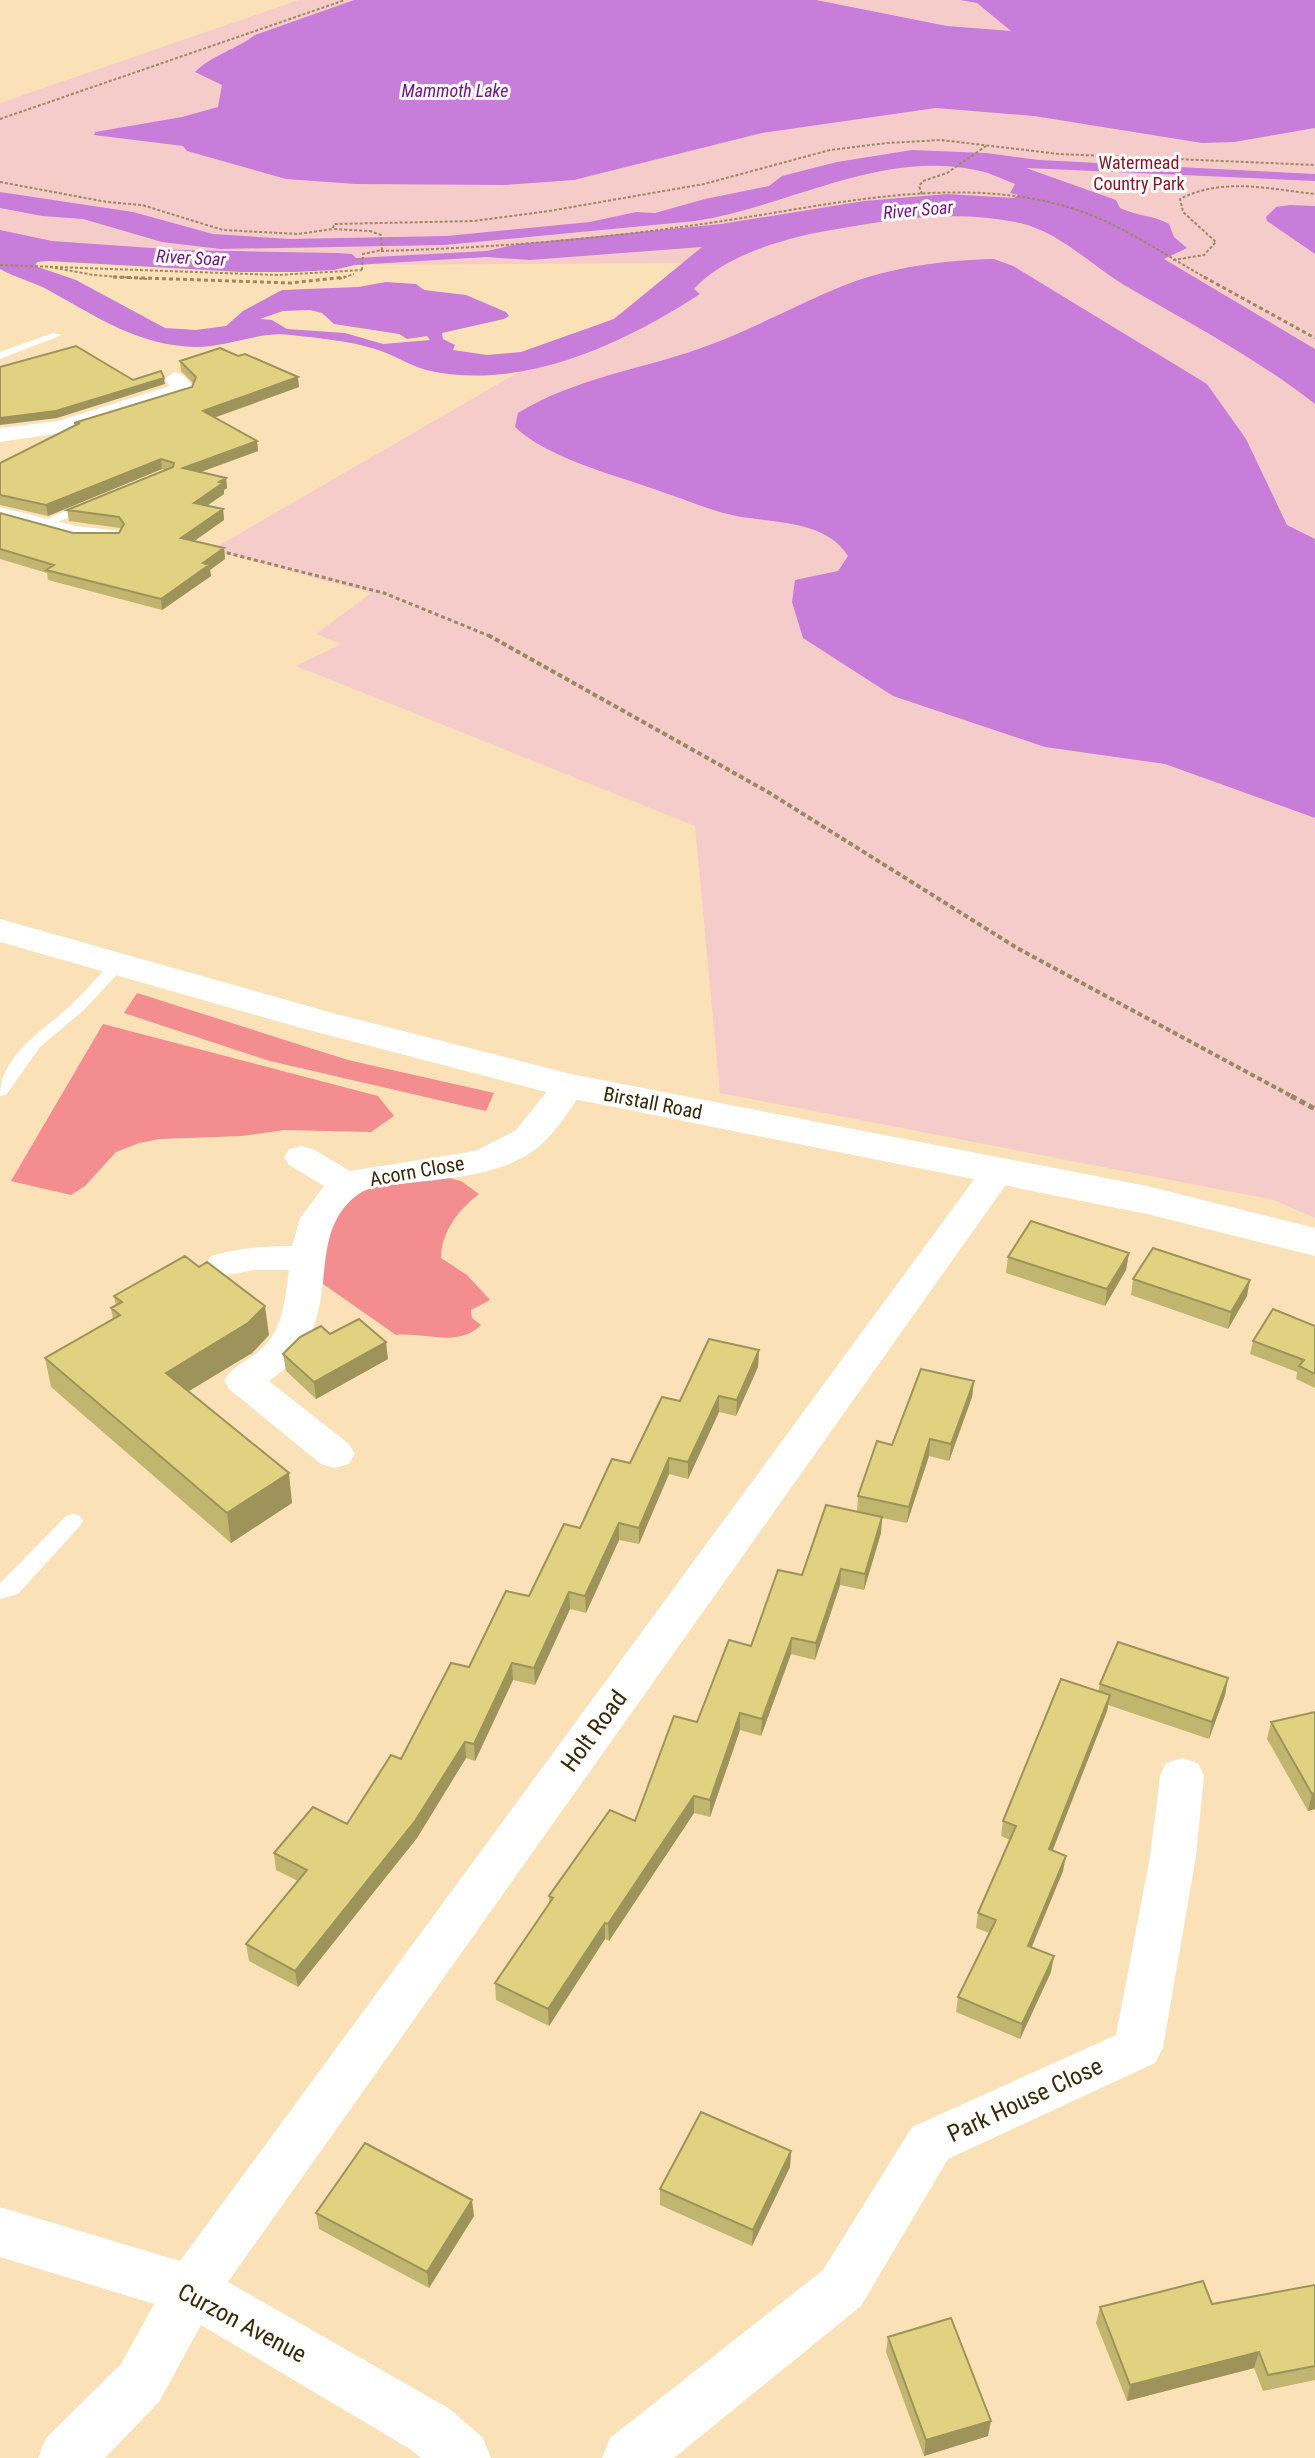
<svg xmlns="http://www.w3.org/2000/svg" width="1315" height="2458" font-family="'Roboto Condensed',sans-serif">
<rect width="100%" height="100%" fill="#fbe1b7"/>
<!-- green -->
<path fill="#f6cccb" d="M299,0H1315V1218L1274,1200L720,1093L695,826L296,666L341,644L316,634L371,593L211,550L707,263L295,265L192,262L0,235V103Z"/>
<!-- forest -->
<path fill="#f38d8f" d="M137,993L348,1060L494,1093L486,1111L270,1061L124,1013Z
M103,1024L378,1096L394,1116L371,1132L285,1130L242,1136L160,1139L139,1143L116,1152L85,1186L71,1195L11,1181Z
M441,1176L461,1181L479,1194C459,1209 441,1232 441,1258L467,1275L490,1300L471,1310L472,1318L481,1325C458,1348 425,1332 396,1335L306,1272L348,1185Z"/>
<!-- water -->
<path fill="#c87ddb" fill-rule="evenodd" d="M354,0H816L947,26L1011,31L977,3L960,0H1315V128L1234,142L1202,143L1034,116L936,108L762,133L574,180L505,185L355,184L286,179L187,151L183,146L94,135L95,132L182,117L218,107L222,85L195,72C212,55 237,49 255,35Z
M912,150L986,153L1039,160L1315,174V181L1026,168L1116,200L1120,208C1136,216 1153,215 1169,224L1174,237L1187,248L1164,259L1315,349V404C1255,357 1189,323 1124,285C1090,264 1059,232 1020,223C956,209 890,219 826,231C785,238 723,256 694,289L700,294C622,345 520,392 426,370C408,365 393,354 375,349C350,341 318,338 291,335C259,331 228,347 196,347C139,346 97,317 50,291C34,282 16,278 0,269V230L52,241L180,250L336,253L352,254L356,258L487,251L518,244L721,224L864,201L947,194L1014,198L1018,195L1010,193L1015,184C1002,179 989,172 975,170C879,150 788,207 695,221L444,245L220,249L162,242L83,219L42,216L0,208V192L133,212L213,234L290,239L447,236L590,222L636,212L655,213L705,199L769,186L782,176L837,162ZM702,247L614,319L521,352L487,355L453,350L455,345L443,339L442,333L504,319L509,316L506,312L466,295L424,290L416,284L386,282L358,287L282,290L243,311L226,326L196,330L165,328L76,280L35,266L37,262L48,261L241,272H295L334,270L355,265L486,257L530,260ZM310,310L322,313L334,324L399,334L407,339L427,336L430,340L383,344L345,333L287,329L272,320L260,319L283,311Z
M1290,205L1315,206V254L1267,221L1266,217L1276,207Z
M994,259L1013,266L1207,384L1246,439L1287,525L1315,539V818L1165,764L1045,747L893,696L803,638L792,602L795,580L838,571L848,556C826,520 773,523 736,516C708,510 681,498 654,489C611,474 548,458 515,427L518,413C578,376 647,369 712,344C757,327 800,303 845,285C891,267 945,260 994,259Z"/>
<g fill="none" stroke-linecap="round" stroke-linejoin="round">
<!-- path-far3 -->
<path stroke="#9e8863" stroke-width="2" stroke-dasharray="3 2" stroke-linecap="butt" d="M0,119L345,0
M0,182L107,202L142,205L223,230L298,234L333,229
M922,194L919,186L923,181L947,173L986,146
M381,251C485,248 592,240 695,225C816,209 948,172 1068,207C1117,221 1163,254 1208,279
M1173,260L1204,255L1216,242L1183,212L1180,199C1223,177 1269,189 1315,194
M0,265L278,275L362,270
M50,267L94,275L147,279
M362,270L363,254L382,250L381,235L370,231L333,229L334,224L474,221L549,211L704,184L830,150L887,143L941,140L1059,154L1315,165
M339,279L354,274"/>
<!-- path-far2 -->
<path stroke="#9e8863" stroke-width="3" stroke-dasharray="4 3" stroke-linecap="butt" d="M113,277L291,283L345,277
M1204,277L1315,338
M220,551L384,593L492,637"/>
<!-- path-far1 -->
<path stroke="#9e8863" stroke-width="4" stroke-dasharray="5 3" stroke-linecap="butt" d="M488,635L768,792L1017,948L1295,1098"/>
<!-- path -->
<path stroke="#9e8863" stroke-width="5" stroke-dasharray="6 4" stroke-linecap="butt" d="M1291,1096L1315,1109"/>
<!-- service -->
<path fill="#fff" fill-rule="evenodd" d="M53,333L62,335L0,359V352Z
M89,500L93,501V507L44,528L34,525Z
M118,959L126,964L124,967L84,1010L40,1047L6,1095L0,1096C0,1053 47,1029 74,1002C87,989 100,974 112,961Z
M73,1514L80,1516L83,1521L80,1526L18,1594L0,1599V1583L66,1516Z"/>
<!-- minor -->
<path fill="#fff" fill-rule="evenodd" d="M175,372C185,375 189,381 195,389L192,394L69,432L0,442V428L58,421L170,386L164,379Z
M0,507L76,526L120,531L123,536L120,541C83,550 36,530 0,521Z
M569,1076L581,1079L586,1086C573,1104 562,1124 546,1140C512,1175 455,1177 409,1183C391,1185 371,1184 356,1196C298,1242 354,1325 269,1381L349,1444L355,1454L349,1464L335,1468L321,1464L229,1389L224,1380C232,1367 246,1361 258,1352C283,1332 285,1300 289,1270H254L224,1276L211,1272L206,1264L211,1256C239,1248 264,1246 292,1246L300,1218L324,1186L289,1165L284,1157L289,1149L301,1146L313,1149L350,1171L475,1151L515,1131L557,1079Z
M998,1160L1010,1163L1016,1171L1010,1179L228,2282L450,2409L483,2438L491,2458H421L410,2449L201,2325L159,2402L105,2458H38L46,2438L121,2364L154,2304L0,2257V2207L180,2261L986,1163Z
M1182,1758L1198,1763L1204,1776L1196,1856L1163,2048L1155,2063L948,2159L861,2306L674,2458H602L610,2438L823,2270L912,2127L1116,2035L1150,1856L1160,1776L1166,1763Z"/>
<!-- tertiary -->
<path fill="#fff" fill-rule="evenodd" d="M0,919L329,1012L571,1074L1147,1186L1315,1228V1256L1147,1214L569,1098L301,1028L0,942Z"/>
</g>
<!-- wall -->
<path fill="#c2b56f" d="M180,361L299,387L214,418L257,441L258,451L201,472L226,478L227,488L224,490V494L207,506L223,509L224,520L194,541L224,548L225,559L210,570L211,576L162,610L48,580L47,573L0,559V513L73,533H119L121,529L120,528L69,521L67,510L165,470L162,469L48,516L0,505V463L75,426L74,423L192,387L193,383L181,371Z
M1129,1253L1126,1270L1105,1306L1006,1273L1008,1257Z
M1133,1279L1247,1296L1228,1329L1131,1295Z
M114,1296L269,1335L252,1353L188,1391L292,1503L231,1543L51,1387L45,1358L113,1319L111,1308L116,1306Z
M1315,1326V1388L1296,1379L1297,1372L1250,1354L1253,1341Z
M330,1334L388,1359L316,1399L286,1371L283,1354Z
M759,1350L758,1367L736,1416L719,1412L688,1479L669,1474L639,1544L619,1540L586,1613L570,1609L535,1685L513,1680L475,1761L466,1758L417,1838L298,1987L249,1961L246,1944L298,1881L276,1870L274,1853L347,1824L401,1759L469,1667L529,1596L580,1528L680,1401Z
M974,1381L972,1397L949,1461L929,1456L907,1523L882,1518L881,1533L864,1590L840,1585L815,1660L791,1654L761,1736L740,1730L710,1817L694,1813L609,1941L605,1939L549,2026L496,2000L495,1983L549,1903V1896L635,1821L697,1722L751,1646L802,1575L857,1511L858,1496L892,1445Z
M1228,1678L1225,1695L1209,1739L1108,1705L1107,1711L1052,1850L1063,1871L1031,1947L1051,1972L1020,2039L956,2012L958,1997L989,1933L976,1928L978,1913L1010,1840L1001,1836L1003,1821L1098,1692L1100,1684Z
M1315,1712V1809L1308,1811L1267,1739L1271,1722Z
M791,2151L790,2167L752,2246L660,2205V2189Z
M316,2213L474,2216L429,2288L319,2229Z
M1315,2285V2380L1263,2391L1254,2368L1127,2401L1096,2323L1100,2307L1212,2304Z
M888,2337L988,2436L924,2456L886,2352Z"/>
<!-- shaded-wall -->
<path fill="#9e935a" d="M298,377L299,387L204,421L203,411Z
M164,378L165,384L57,418L0,425V418Z
M257,441L258,451L184,478L183,468Z
M161,459L162,469L48,516L46,505Z
M226,478L227,488L224,490V494L196,513L194,503Z
M223,509L224,520L183,549L181,538Z
M224,548L225,559L210,570L211,576L162,610L161,599L203,563Z
M1129,1253L1126,1270L1105,1306L1107,1289Z
M1250,1280L1247,1296L1228,1329L1231,1312Z
M265,1306L269,1335L252,1353L171,1402L166,1373Z
M386,1342L388,1359L316,1399L314,1382Z
M759,1350L758,1367L736,1416L737,1400Z
M974,1381L972,1397L949,1461L951,1444Z
M719,1396V1412L688,1479V1462Z
M930,1439L929,1456L907,1523L909,1507Z
M669,1458V1474L639,1544V1528Z
M289,1473L292,1503L231,1543L227,1513Z
M882,1517L881,1533L864,1590L865,1574Z
M619,1523V1540L586,1613L585,1596Z
M841,1569L840,1585L815,1660L816,1643Z
M569,1592L570,1609L535,1685L534,1668Z
M792,1638L791,1654L761,1736L762,1719Z
M512,1663L513,1680L475,1761L474,1744Z
M1228,1678L1225,1695L1209,1739L1212,1722Z
M1110,1695L1107,1711L1047,1865L1049,1849Z
M740,1713V1730L710,1817V1800Z
M465,1742L466,1758L417,1838L298,1987L295,1971Z
M1315,1793V1809L1308,1811L1312,1794Z
M694,1796V1813L609,1941L608,1924Z
M1066,1856L1063,1871L1026,1961L1028,1946Z
M605,1923V1939L549,2026L548,2009Z
M1054,1956L1051,1972L1020,2039L1022,2024Z
M791,2151L790,2167L752,2246L753,2230Z
M472,2200L474,2216L429,2288L427,2272Z
M1259,2352L1254,2368L1127,2401L1130,2385Z
M991,2421L988,2436L924,2456L926,2440Z"/>
<!-- building -->
<path fill="#e1d281" stroke="#9e935a" stroke-width="2" d="M76,346L133,380L161,371L164,378L56,411L0,418V367Z
M220,348L238,356L245,354L298,377L203,411L257,441L183,468L226,478L219,482L223,483L194,503L223,509L181,538L224,548L203,563L209,565L161,599L46,570L54,565L0,549V513L73,533H119L124,524L119,517L67,510L173,467L174,463L161,459L46,505L0,495V463L80,423H74L192,387L196,377L180,361Z
M1031,1221L1129,1253L1107,1289L1008,1257Z
M1153,1248L1250,1280L1231,1312L1133,1279Z
M185,1256L199,1267L207,1262L265,1306L248,1323L166,1373L289,1473L227,1513L45,1358L120,1315L111,1308L122,1302L114,1296Z
M1273,1309L1315,1326V1374L1299,1366L1304,1360L1253,1341Z
M359,1319L386,1342L314,1382L283,1354L300,1337L321,1326L330,1334Z
M709,1339L759,1350L737,1400L719,1396L688,1462L669,1458L639,1528L619,1523L585,1596L569,1592L534,1668L512,1663L474,1744L465,1742L415,1821L295,1971L246,1944L307,1870L274,1853L313,1807L347,1824L391,1755L401,1759L451,1663L469,1667L506,1591L529,1596L564,1524L580,1528L612,1459L630,1463L662,1397L680,1401Z
M921,1369L974,1381L951,1444L930,1439L909,1507L858,1496L877,1441L892,1445Z
M826,1505L882,1517L865,1574L841,1569L816,1643L792,1638L762,1719L740,1713L710,1800L694,1796L608,1924L605,1923L548,2009L495,1983L553,1898L549,1896L610,1810L635,1821L674,1716L697,1722L729,1640L751,1646L778,1570L802,1575Z
M1118,1642L1228,1678L1212,1722L1100,1684Z
M1061,1679L1110,1695L1049,1849L1066,1856L1028,1946L1054,1956L1022,2024L958,1997L996,1920L978,1913L1016,1826L1003,1821Z
M1315,1712V1793L1312,1794L1271,1722Z
M701,2112L791,2151L753,2230L660,2189Z
M365,2143L472,2200L427,2272L316,2213Z
M1203,2281L1212,2304L1315,2285V2366L1268,2375L1259,2352L1130,2385L1100,2307Z
M951,2318L991,2421L926,2440L888,2337Z"/>
<g text-anchor="middle" stroke-width="6" stroke-linejoin="round" paint-order="stroke">
<!-- far-water labels -->
<g font-size="18" font-style="italic" fill="#751489" stroke="#fff">
<text x="455" y="97">Mammoth Lake</text>
<text transform="translate(918 210) rotate(-5)" y="6">River Soar</text>
<text transform="translate(191 258) rotate(3)" y="6">River Soar</text>
</g>
<!-- far-park labels -->
<g font-size="18" fill="#881527" stroke="#fff">
<text x="1139" y="169">Watermead<tspan x="1139" dy="21">Country Park</tspan></text>
</g>
<!-- street labels -->
<g font-size="20" fill="#3a2909" stroke="#fff">
<text transform="translate(653 1103) rotate(11)" y="7">Birstall Road</text>
<text transform="translate(417 1171) rotate(-10)" y="7">Acorn Close</text>
</g>
<!-- near-street labels -->
<g font-size="24" fill="#3a2909" stroke="#fff">
<text transform="translate(594 1731) rotate(-54)" y="8">Holt Road</text>
<text transform="translate(1025 2100) rotate(-25)" y="8">Park House Close</text>
<text transform="translate(242 2323) rotate(28)" y="8">Curzon Avenue</text>
</g>
</g>
</svg>
